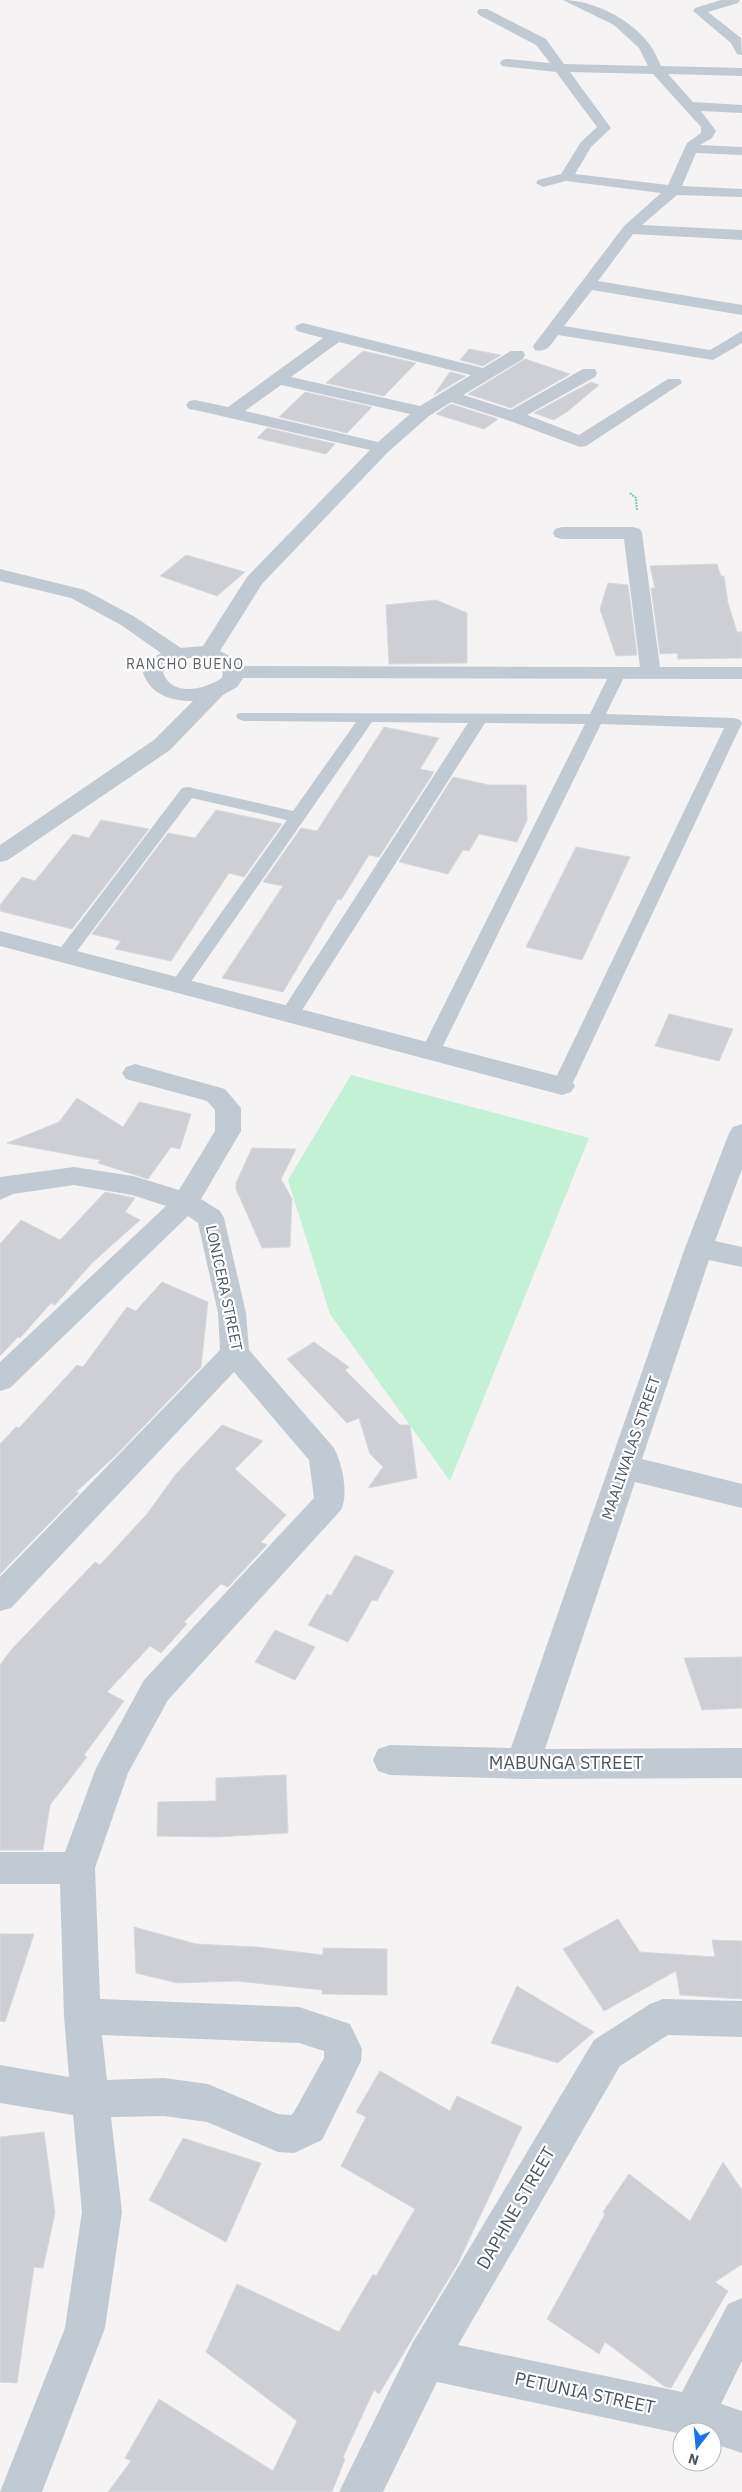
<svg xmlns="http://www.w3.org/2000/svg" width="742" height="2492" font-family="'IBM Plex Sans',sans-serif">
<rect width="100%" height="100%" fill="#f5f3f3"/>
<!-- green -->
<path fill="#c3f1d5" d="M351,1075L589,1138L450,1481L330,1314L288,1180Z"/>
<!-- building -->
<path fill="#cdcfd5" stroke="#d7d9de" d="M469,349L501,355L483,366L460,360Z
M363,351L416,363L384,396L326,383Z
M525,359L570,374L511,408L468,394Z
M450,372L466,376L434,395L447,376Z
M591,382L599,385L568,411L554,420L534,413Z
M305,392L372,407L347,433L279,417Z
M451,404L498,419L484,429L436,414Z
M267,428L335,444L326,454L257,438Z
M186,555L245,572L217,596L160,576Z
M717,564L721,576H724L728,603L737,632H742V658L678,659L677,653L660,654L651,588H655L650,566Z
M608,583L628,585L637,655L616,656L600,609Z
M436,600L467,613V663L389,664L386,605Z
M384,727L439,738L420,769L434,772L379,857L369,855L341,900L338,899L283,992L222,978L283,886L263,882L301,828L317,831Z
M453,777L489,785H526L527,820L517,842L479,834L469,851L463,850L448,874L399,862Z
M216,810L282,824L244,877L229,873L171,961L115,949L121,941L92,934L168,833L195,838Z
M101,820L149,829L72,929L0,911V905L22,877L35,881L73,834L89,838Z
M576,847L630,857L582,960L526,947Z
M669,1014L733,1029L719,1061L655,1046Z
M77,1098L123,1127L139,1102L191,1114L180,1149L171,1147L148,1179L98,1163L100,1160L7,1143L59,1122Z
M252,1148L296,1149L281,1179L292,1199L290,1247L262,1248L236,1189V1183Z
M105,1192L135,1198L125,1212L140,1220L92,1263L55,1305L51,1303L20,1338L18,1337L0,1356V1244L21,1220L60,1240Z
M162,1282L208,1302L201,1367L115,1456L76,1492L79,1493L0,1574V1444L16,1427L19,1428L77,1365L83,1367L127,1307L136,1311Z
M314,1342L349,1367L345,1370L400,1425H410L417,1478L368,1488L383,1467L370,1454L359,1418L347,1423L287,1359Z
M222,1425L263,1441L235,1469L286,1515L261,1542L267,1545L228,1587L221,1584L184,1622L187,1624L161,1653L150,1646L107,1692L124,1701L84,1755L87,1757L50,1805L43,1850H0V1665L11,1650L95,1562L100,1565L147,1514L176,1474Z
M355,1555L394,1571L377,1601L372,1600L348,1642L308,1625L327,1594L331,1596Z
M275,1630L315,1647L295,1680L255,1662Z
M742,1657V1708L702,1710L684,1658Z
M286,1775L288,1833L216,1837L157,1836L158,1802L216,1801V1778Z
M618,1919L640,1952L715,1957L712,1940L742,1941V1999L680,1995L676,1971L604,2011L563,1949Z
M134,1927L196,1944L257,1947L323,1955V1948L387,1949V1995L322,1994V1990L236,1981L177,1983L136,1973Z
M0,1934H34L5,2022L0,2021Z
M517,1986L562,2013L594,2032L558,2063L491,2043Z
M380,2071L450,2111L457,2096L522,2127L458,2263L379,2394L374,2390L343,2457L345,2459L332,2492H108L131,2461L125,2458L159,2399L273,2471L297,2421L206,2352L237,2284L339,2332L373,2274L376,2276L415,2209L341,2166L366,2117L356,2112Z
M44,2132L55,2213L43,2268L34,2267L17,2383L0,2382V2137Z
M183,2138L261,2163L226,2242L149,2200Z
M723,2162L742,2190V2264L715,2282L728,2291L671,2388L664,2386L605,2342L599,2354L547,2319L605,2214L603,2212L629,2174L690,2221Z"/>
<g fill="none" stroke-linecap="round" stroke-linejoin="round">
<!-- path -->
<path stroke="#7ad0a6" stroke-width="2" stroke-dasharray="2 1" stroke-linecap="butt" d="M630,493L636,498L637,510"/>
<!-- service -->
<path fill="#c1cad2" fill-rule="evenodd" d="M618,668L626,673L606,714L734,718L740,720L742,723L569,1091L562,1093L555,1091L552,1086L724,728L601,724L438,1056L431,1057L424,1056L421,1051L585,724L485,723L297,1018L290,1020L283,1018L280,1014L468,723L372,722L186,989L179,991L172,989L170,985L287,820L192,798L71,959H57L55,955L182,788L188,787L293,811L356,722L244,721L238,719L236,716L238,713L590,714L610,673Z"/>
<!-- minor -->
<path fill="#c1cad2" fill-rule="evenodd" d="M563,0C594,0 632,20 650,45C655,52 658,59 661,66L742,68V76L668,74L693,102L742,105V113L701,111L716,131L712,138L700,145L742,147V155L696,153L682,186L742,189V197L677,195L642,225L742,230V240L633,234L598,281L742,305V315L592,290L564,326L710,350L742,331V343L713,360L558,335C551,344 548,353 535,350L533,346L624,226L661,193L566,181L543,187L536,183L538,180L561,174L581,142L597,127L556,72L502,66L500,63L502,60L507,59L550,63L536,45L479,15L477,12L479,9H487L546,39L564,64L648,66L639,48L614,25ZM570,72L653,74L701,127V133L687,143L668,185L575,174L591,147L611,128Z
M721,0H740L738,3L708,12L741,38L742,55L737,54L731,43L693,11L695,8Z
M303,323L483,368L511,351H523L525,355L523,359L463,395L511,410L583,369H595L597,373L595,377L527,415L579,435L668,379H680L682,383L586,446L580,447L507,420L451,402L429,416L388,452L262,584L220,651L237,660L241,666L640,667L624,539H562L555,537L553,533L555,529L562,527H633L640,529L642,533L660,667H742V679L243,678L237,687L223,695L170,750L8,860L0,862V845L154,740L193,701C171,701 151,695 143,673L150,659L161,653L121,625L71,598L0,581V569L85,590L135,617L181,648L203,646L247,577L370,450L195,410L189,409L186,405L189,401L195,400L228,407L323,338L297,331L295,328L297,325ZM339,342L471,375L420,406L291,377ZM281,385L410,414L378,442L245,411ZM197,657L208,660L223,669L222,678C205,689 173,698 163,673C169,660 185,659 197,657Z
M0,931L562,1077L571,1080L575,1086L571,1092L562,1095L0,946Z
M135,1064L225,1089L241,1108V1131L201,1199L220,1211L224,1218L246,1313L249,1350L334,1448C342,1463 349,1494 341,1510L168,1700L128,1773L95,1868L100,1999L299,2007L350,2024L362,2049L361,2061L322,2140L294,2153L278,2152L207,2122L164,2116L111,2117L122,2212L105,2328L42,2492H0L65,2328L82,2212L73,2115L0,2103V2065L69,2077L64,2016L60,1884H0V1852H65L96,1768L144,1680L314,1498L309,1460L234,1372L11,1608L0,1611V1577L220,1350L218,1313L198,1223L188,1216L10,1388L0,1391V1362L166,1206L132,1195L74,1185L13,1194L0,1200V1177L74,1167L133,1176L179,1190L215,1131V1110L207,1101L126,1079L122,1073L126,1067ZM102,2035L299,2043L324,2051V2058L294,2112L291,2115L278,2114L208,2084L164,2078L107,2080Z
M742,1124V1169L715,1241L742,1247V1267L709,1260L642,1459L742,1484V1508L635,1482L545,1749L742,1748V1778L523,1779L390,1775L378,1771L373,1760L378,1749L390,1745L511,1748L685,1248L729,1133L733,1127Z
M663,1999L742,2001V2037L668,2035L620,2066L458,2345L682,2392L728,2304L742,2298V2361L721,2404L742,2411V2453L712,2443V2432L682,2434L437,2382L383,2492H339L412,2344L594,2040L650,2004Z"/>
</g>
<g text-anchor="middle" stroke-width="4.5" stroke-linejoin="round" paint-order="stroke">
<!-- far-neighbourhood labels -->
<g font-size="14" letter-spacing="1" fill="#5f6368" stroke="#fff">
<text x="185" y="669">RANCHO BUENO</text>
</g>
<!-- street labels -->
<g font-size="15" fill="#4a5661" stroke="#fff">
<text transform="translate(224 1288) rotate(78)" y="5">LONICERA STREET</text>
<text transform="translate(631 1448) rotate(-71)" y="5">MAALIWALAS STREET</text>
</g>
<!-- near-street labels -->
<g font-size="18" fill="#4a5661" stroke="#fff">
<text x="566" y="1769">MABUNGA STREET</text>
<text transform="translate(516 2208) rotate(-60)" y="6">DAPHNE STREET</text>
<text transform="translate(585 2393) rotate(12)" y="6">PETUNIA STREET</text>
</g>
</g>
<!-- north arrow -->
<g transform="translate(697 2447) rotate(196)"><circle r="24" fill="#ffffff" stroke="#b7bbc0"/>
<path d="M0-4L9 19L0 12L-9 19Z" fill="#1a73e8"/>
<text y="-8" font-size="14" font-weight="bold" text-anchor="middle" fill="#4a5661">N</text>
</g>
</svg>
